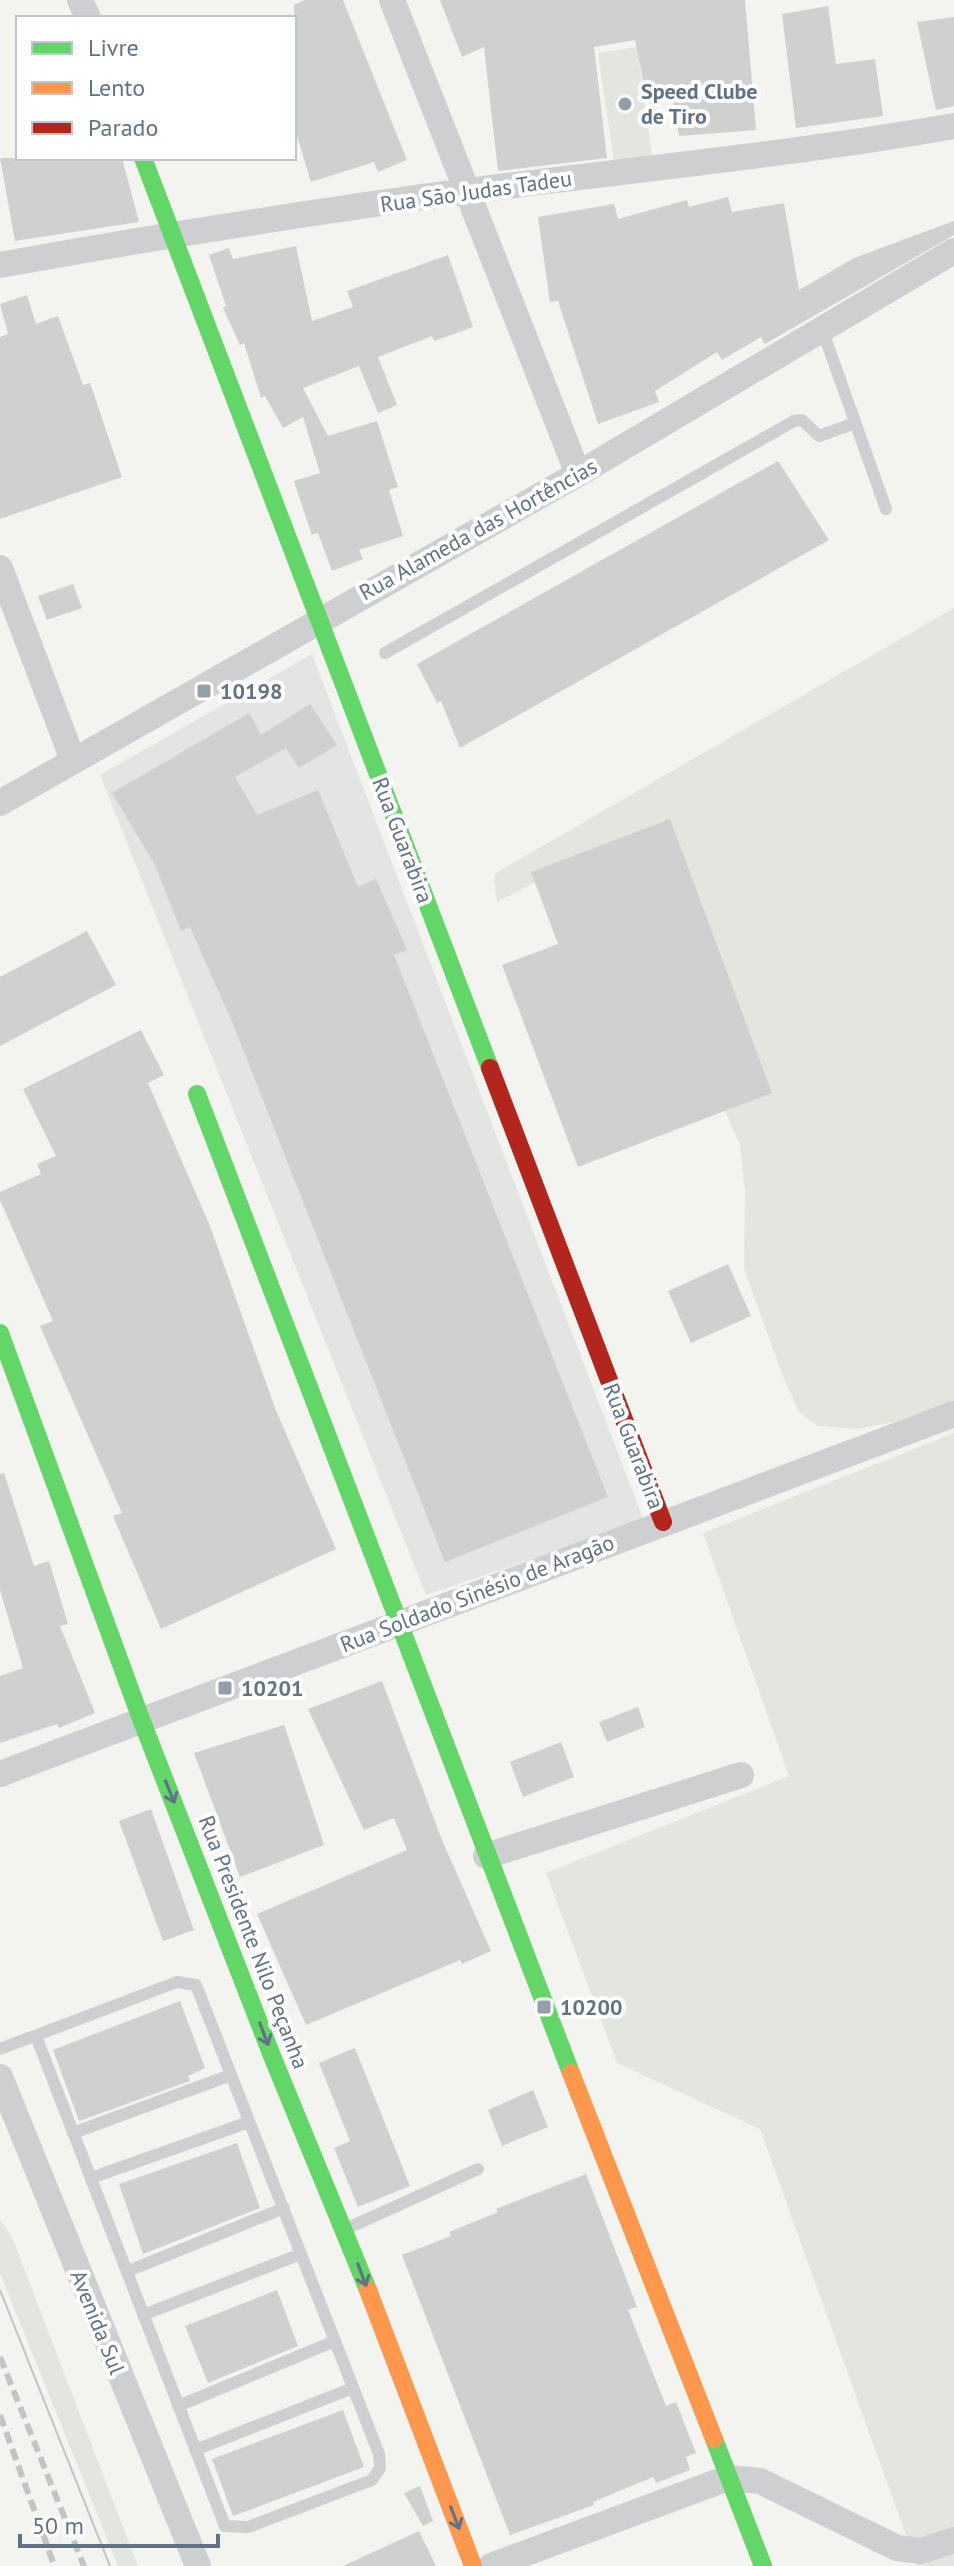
<svg xmlns="http://www.w3.org/2000/svg" width="954" height="2566" font-family="'PT Sans',sans-serif">
<rect width="100%" height="100%" fill="#f3f3f0"/>
<!-- built -->
<path fill="#e3e5e3" d="M312,654L644,1521L426,1595L100,775Z"/>
<!-- green -->
<path fill="#e2e6de" d="M637,47L652,155L614,161L598,53Z
M954,608V1401L893,1422L857,1429L818,1426L800,1413L783,1377L744,1269L745,1190L740,1145L608,845L497,902L494,874Z
M954,1433V2566H917L760,2129L617,2063L546,1873L789,1776L703,1533Z
M0,2220L12,2237L138,2566H118L0,2273Z"/>
<!-- building -->
<path fill="#cfd0d0" d="M305,0H343L407,160L378,172L374,162L311,182L294,126V5Z
M440,0H745L756,130L679,136L671,90L646,95L635,40L594,47L607,158L498,171L484,47L462,57Z
M828,6L836,64L875,59L883,116L796,128L782,14Z
M954,17V106L936,110L917,22Z
M0,158H122L139,222L15,241Z
M728,197L732,212L784,203L799,290L854,258L954,221V235L765,344L761,337L722,360L717,352L655,391L659,402L598,424L558,301L550,302L538,217L614,204L618,219L687,200L689,207Z
M296,246L312,321L353,307L347,291L448,255L473,327L434,341L432,336L378,357L397,405L378,413L359,366L303,388L328,436L377,421L398,487L389,490L403,536L359,550L363,559L332,571L318,533L312,535L294,481L320,473L303,417L283,428L265,396L261,398L244,343L240,345L223,308L226,306L209,255L229,248L233,259Z
M27,295L36,324L58,316L83,385L90,383L122,477L0,519V337L8,334L0,304Z
M778,461L829,540L460,748L441,701L437,703L417,664Z
M73,584L82,608L47,620L38,596Z
M310,704L337,745L299,768L286,748L235,777L257,815L318,790L358,887L376,879L407,950L394,955L608,1497L445,1562L233,1024L190,927L181,931L155,865L112,793L249,713L261,735Z
M670,819L772,1093L578,1167L502,965L558,944L531,872Z
M87,931L116,985L0,1046V977Z
M141,1030L164,1075L148,1083L210,1226L275,1408L336,1549L161,1629L113,1516L122,1513L40,1326L53,1321L0,1200V1192L41,1174L37,1164L56,1156L23,1089Z
M728,1264L751,1316L691,1343L668,1291Z
M4,1473L34,1566L49,1561L68,1624L60,1626L95,1713L59,1728L57,1724L0,1743V1676L23,1668L0,1590V1474Z
M382,1681L442,1840L491,1951L462,1964L460,1960L306,2025L257,1914L407,1850L394,1818L364,1830L308,1709Z
M638,1707L645,1727L607,1742L599,1722Z
M284,1725L324,1845L240,1877L194,1753Z
M561,1742L574,1777L523,1797L510,1762Z
M151,1809L194,1930L163,1941L119,1821Z
M180,2001L205,2068L188,2076L190,2081L79,2121L53,2050Z
M355,2048L410,2186L358,2207L334,2148L350,2141L319,2063Z
M533,2090L548,2127L502,2146L488,2110Z
M237,2143L260,2208L143,2254L119,2184Z
M586,2174L637,2307L628,2310L666,2406L676,2402L696,2453L686,2457L690,2470L656,2483L653,2477L593,2502L594,2505L510,2535L402,2255L451,2236L449,2232L498,2212L496,2209Z
M277,2290L298,2346L208,2383L185,2326Z
M343,2410L364,2467L233,2516L212,2459Z
M420,2486L433,2521L423,2526L404,2493Z
M419,2531L436,2566H343Z"/>
<g fill="none" stroke-linecap="round" stroke-linejoin="round">
<!-- lane -->
<path stroke="#cecfd0" stroke-width="12" d="M822,329L886,509
M385,653L794,421L802,420L819,436L855,423
M0,2049L177,1982L196,1985L379,2454L380,2468L372,2480L248,2527L225,2526L36,2036
M73,2133L231,2075
M91,2178L249,2122
M348,2228L478,2169
M128,2271L284,2208
M143,2315L301,2254
M178,2406L335,2341
M195,2450L353,2388"/>
<!-- street -->
<path stroke="#cecfd0" stroke-width="26" d="M80,0L88,18
M392,0L578,474
M0,265C155,237 311,212 467,191C630,170 793,154 954,126
M0,568L73,760
M0,803L578,474L954,251
M0,1774L954,1414
M486,1856L741,1775
M0,2077L198,2566
M491,2566L728,2478L760,2481L897,2548L921,2551L954,2540"/>
<!-- fast -->
<path stroke="#63d668" stroke-width="18" d="M143,158L490,1068
M197,1094L571,2073
M0,1333L141,1719L272,2056L368,2290
M714,2439L763,2566"/>
<!-- slow -->
<path stroke="#ff974d" stroke-width="18" d="M571,2073L714,2439
M368,2290L473,2566"/>
<!-- jam -->
<path stroke="#b3261e" stroke-width="18" d="M490,1068L663,1522"/>
<!-- tram -->
<path stroke="#c3c4c5" stroke-width="2" d="M0,2290L110,2566"/>
<!-- rail -->
<path stroke="#c3c4c5" stroke-width="6" stroke-dasharray="12 6" stroke-linecap="butt" d="M0,2357L84,2566
M0,2415L54,2565"/>
</g>
<!-- one-way arrows -->
<defs><path id="oneway-shaft" d="M-6 0H5M1.5-3L5.5 0L1.5 3" fill="none" stroke-width="1.6" stroke-linecap="round" stroke-linejoin="round" transform="scale(2)"/></defs>
<g stroke="#607384">
<use href="#oneway-shaft" transform="translate(170 1792) rotate(68)"/>
<use href="#oneway-shaft" transform="translate(264 2034) rotate(69)"/>
<use href="#oneway-shaft" transform="translate(362 2275) rotate(69)"/>
<use href="#oneway-shaft" transform="translate(455 2518) rotate(69)"/>
</g>
<!-- markers -->
<g fill="#93a0aa" stroke="#fff" stroke-width="3">
<circle cx="625" cy="104" r="8"/>
<rect x="196" y="683" width="16" height="16" rx="4"/>
<rect x="217" y="1680" width="16" height="16" rx="4"/>
<rect x="536" y="1999" width="16" height="16" rx="4"/>
</g>
<g text-anchor="middle" stroke-width="8" stroke-linejoin="round" paint-order="stroke">
<!-- poi labels -->
<g font-size="22" font-weight="bold" fill="#607384" stroke="#fff" text-anchor="start">
<text x="641" y="99">Speed Clube<tspan x="641" dy="25">de Tiro</tspan></text>
<text x="220" y="699">10198</text>
<text x="241" y="1696">10201</text>
<text x="560" y="2015">10200</text>
</g>
<!-- street labels -->
<g font-size="22" fill="#607384" stroke="#fff">
<text transform="translate(476 191) rotate(-8)" y="8">Rua São Judas Tadeu</text>
<text transform="translate(478 529) rotate(-29)" y="8">Rua Alameda das Hortências</text>
<text transform="translate(403 840) rotate(69)" y="8">Rua Guarabira</text>
<text transform="translate(634 1446) rotate(69)" y="8">Rua Guarabira</text>
<text transform="translate(477 1593) rotate(-21)" y="8">Rua Soldado Sinésio de Aragão</text>
<text transform="translate(254 1942) rotate(69)" y="8">Rua Presidente Nilo Peçanha</text>
<text transform="translate(98 2322) rotate(68)" y="8">Avenida Sul</text>
</g>
</g>
<!-- legend -->
<rect x="16" y="16" width="280" height="144" fill="#ffffff" stroke="#bfc7ce" stroke-width="2"/>
<rect x="32" y="42" width="40" height="12" fill="#63d668" stroke="#bfc7ce" stroke-width="2"/>
<text x="88" y="56" font-size="24" fill="#607384">Livre</text>
<rect x="32" y="82" width="40" height="12" fill="#ff974d" stroke="#bfc7ce" stroke-width="2"/>
<text x="88" y="96" font-size="24" fill="#607384">Lento</text>
<rect x="32" y="122" width="40" height="12" fill="#b3261e" stroke="#bfc7ce" stroke-width="2"/>
<text x="88" y="136" font-size="24" fill="#607384">Parado</text>
<!-- scale -->
<path d="M20 2534v12h198v-12" fill="none" stroke="#607384" stroke-width="4"/>
<text x="32" y="2534" font-size="24" fill="#607384" stroke="#ffffff" stroke-width="6" paint-order="stroke">50 m</text>
</svg>
